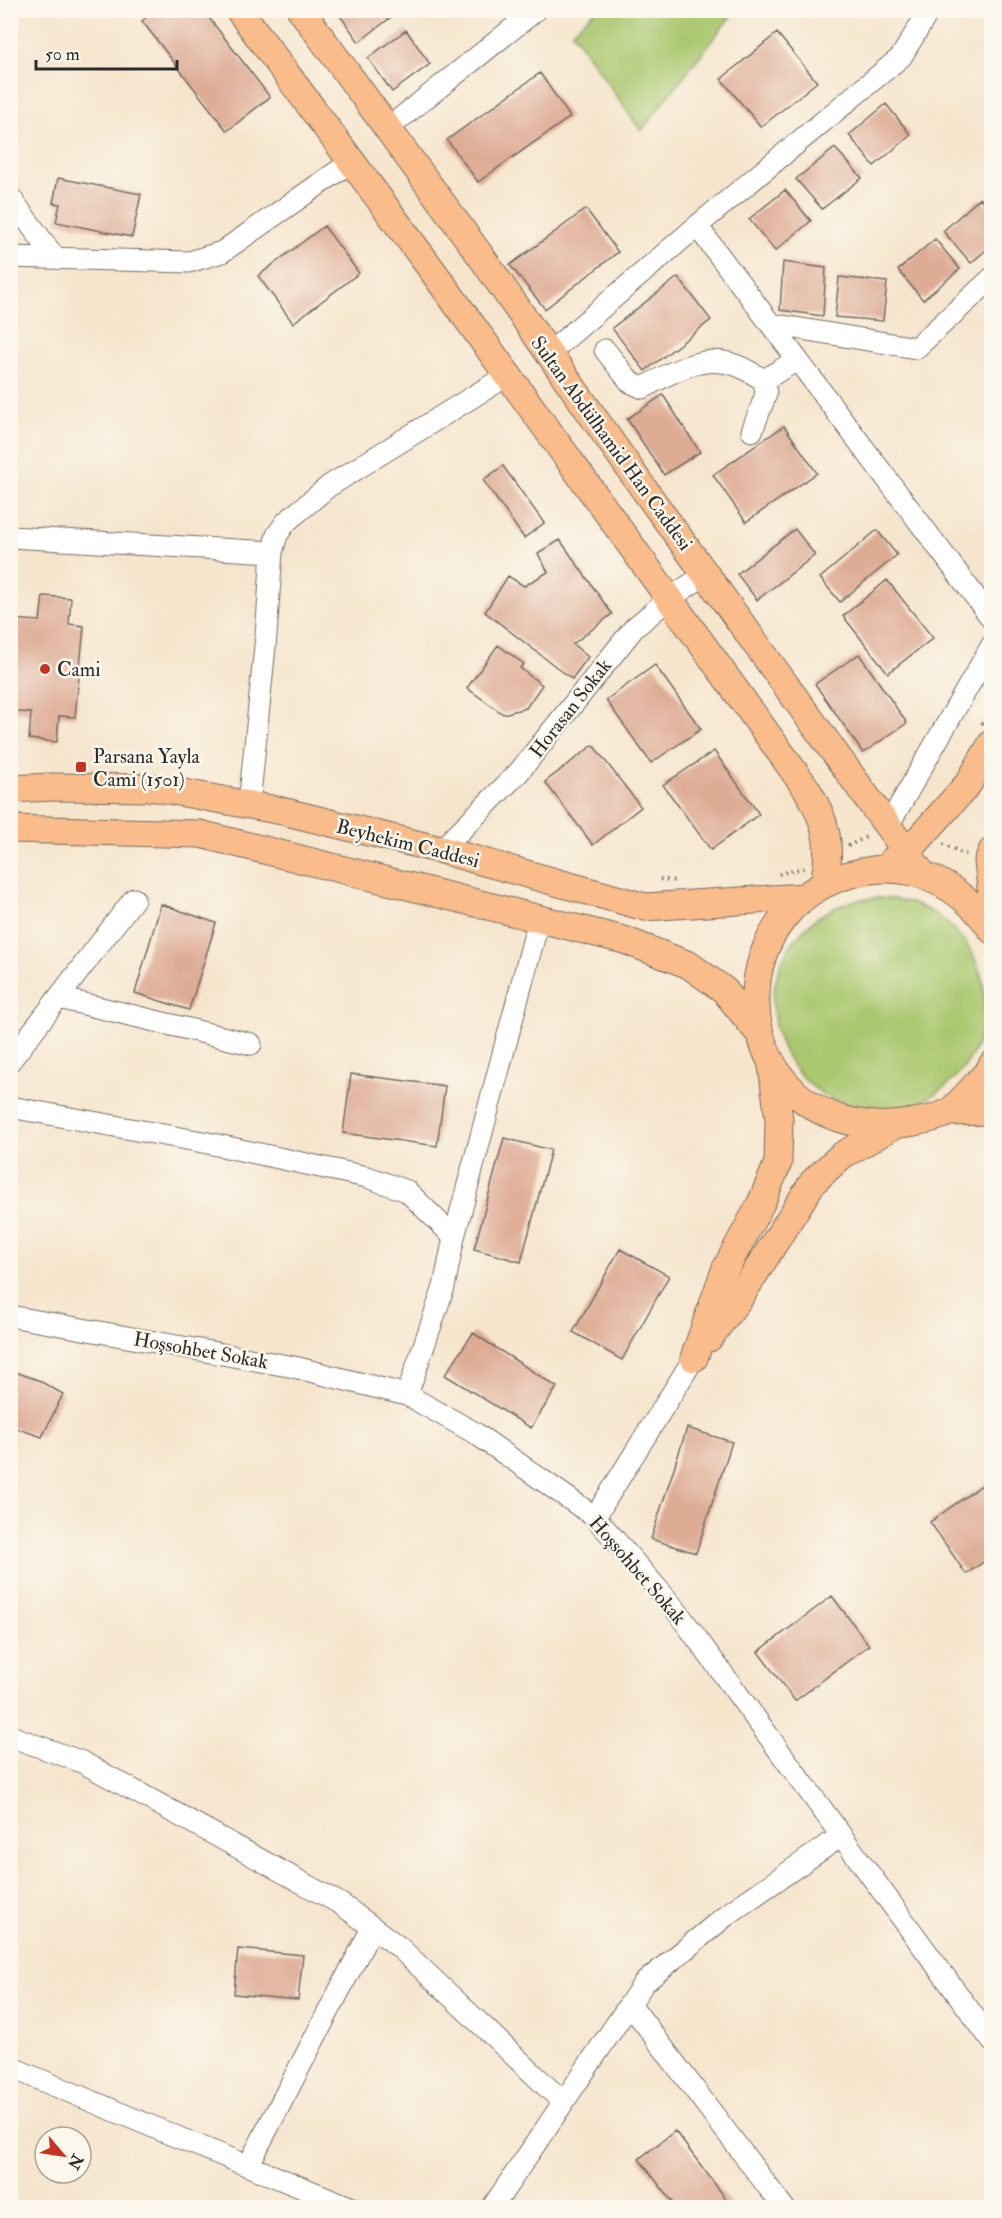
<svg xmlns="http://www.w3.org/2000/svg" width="1002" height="2218" font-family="'IM FELL Double Pica',serif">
<rect width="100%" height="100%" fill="#fbf7ec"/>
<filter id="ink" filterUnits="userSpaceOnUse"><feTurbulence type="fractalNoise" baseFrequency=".0167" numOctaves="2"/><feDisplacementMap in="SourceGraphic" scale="12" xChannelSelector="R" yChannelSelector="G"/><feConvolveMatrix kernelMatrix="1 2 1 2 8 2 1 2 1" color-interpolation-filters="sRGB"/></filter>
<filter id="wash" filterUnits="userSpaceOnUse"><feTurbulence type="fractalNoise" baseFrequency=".008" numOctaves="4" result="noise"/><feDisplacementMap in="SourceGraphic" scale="24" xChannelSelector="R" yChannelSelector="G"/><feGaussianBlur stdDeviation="1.35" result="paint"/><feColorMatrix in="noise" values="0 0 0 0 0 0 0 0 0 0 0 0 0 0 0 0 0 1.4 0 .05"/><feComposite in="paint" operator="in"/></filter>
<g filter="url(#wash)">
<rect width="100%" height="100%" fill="#f6e5cd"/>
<!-- green -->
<path fill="#aac86f" stroke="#6a7a4d" stroke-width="1.5" d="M595,11V10L735,11L641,131L572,32Z
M773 1004a106 106 0 1 1 212 0a106 106 0 1 1-212 0Z"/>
<g id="blocks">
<!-- building -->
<path fill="#deab94" d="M155,10H203L270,97L227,131L142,21Z
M336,10H393L395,14L359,42Z
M406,30L430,64L392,92L368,58Z
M777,33L817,82L761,127L721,79Z
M540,73L570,117L478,182L447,140Z
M886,104L911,135L874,166L849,135Z
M835,148L862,178L822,209L796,179Z
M58,178L141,194L132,237L56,222L60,204L53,203Z
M785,190L811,221L775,251L749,219Z
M980,198L992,211V245L971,263L943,231Z
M586,209L618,252L545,309L510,265Z
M324,226L359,273L293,323L258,276Z
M935,239L960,269L923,300L898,270Z
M783,262L826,268L823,316L780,310Z
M678,277L711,320L645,371L612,328Z
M839,277L887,282L883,321L835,317Z
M663,395L700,452L664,475L627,419Z
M784,426L817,473L746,522L713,475Z
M503,466L544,523L524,538L483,480Z
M795,529L815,555L757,600L737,574Z
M877,530L897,555L840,602L820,578Z
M560,540L612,614L573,644L588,657L572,679L485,612L508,576L524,586L548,572L538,554Z
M887,580L933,638L888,673L843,616Z
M43,596L71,598L69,624L84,626L75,717L59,716L57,742L29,739L31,713L10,711V619L40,621Z
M498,645L524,664L520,668L542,685L526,708L503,714L467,688Z
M859,654L907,723L863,753L815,684Z
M655,665L701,729L651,763L606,700Z
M593,745L641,807L593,845L545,782Z
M714,751L759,814L711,850L663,785Z
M161,904L216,923L189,1010L135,993Z
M351,1074L445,1086L437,1146L343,1133Z
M504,1138L551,1150L521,1262L474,1249Z
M620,1249L669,1276L622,1360L573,1332Z
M473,1333L557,1387L531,1428L445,1375Z
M10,1370L38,1380L63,1394L42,1437L10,1426Z
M687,1428L732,1442L696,1553L651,1539Z
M992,1478V1556L966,1574L930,1522Z
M832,1596L869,1645L795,1701L758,1652Z
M238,1949L303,1955L298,2000L234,1994Z
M675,2131L733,2208H677L639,2159Z"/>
</g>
</g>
<g filter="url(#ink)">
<use href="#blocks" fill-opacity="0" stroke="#726c64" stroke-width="1.5"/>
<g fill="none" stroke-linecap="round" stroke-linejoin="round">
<!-- minor casing -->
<g stroke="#726c64" stroke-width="23">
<path id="minor" d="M387,129L536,10
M10,197L55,258
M697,226L992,619
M10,257L189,262L222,252L351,162
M771,324L916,348L992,278
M605,350L630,382L643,388C670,373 703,353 735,365C745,368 754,375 764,380
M548,354L697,226L901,57L924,19L928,10
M752,431L766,394L764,380L797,360
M10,537L272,552
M249,805L266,636L272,552L277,535L286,522L329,486L508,375
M888,826L992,645
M441,850L519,772L634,628L670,598L706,574
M59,998L251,1044
M10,1061L134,899
M10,1107L208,1143L367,1177L407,1191L454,1237L444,1287L407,1395
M454,1237L539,919
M10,1316L294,1367L407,1395L475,1433L595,1517L676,1610L992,2041
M595,1517L694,1358
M10,1736L82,1762L341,1904L399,1947L563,2102
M630,2004L784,2208
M10,2067L177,2137L352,2208
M248,2166L372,1928
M492,2208L644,1983L728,1914L841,1836"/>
</g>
<!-- major casing -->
<g stroke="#726c64" stroke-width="29">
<path id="major" d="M239,10L432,270L806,788C827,821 832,845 824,883
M301,10L480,255L641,485L923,875
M10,789L52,787L157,788L282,811L441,850L645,907L803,897
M10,829L200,834L624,940L689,965L724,990L759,1033
M992,851L988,861L992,896
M893,860L910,849L968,784L992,743
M992,930C966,891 920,863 872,870C714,891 719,1116 876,1125C895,1126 930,1121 947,1113C957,1108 979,1080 989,1071L992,1065
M949,1112L992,1111
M709,1338L740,1297L813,1182L841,1156L893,1126
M694,1358L725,1270L761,1203L778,1163L779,1119L772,1066"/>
</g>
<!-- path -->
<path stroke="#726c64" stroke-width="4" stroke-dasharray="1.5 4.5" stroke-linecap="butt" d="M982,724L992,706
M943,844L969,856
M848,846L868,836
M779,874L806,867
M660,879L676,881"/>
<!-- minor -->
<use href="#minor" stroke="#fff" stroke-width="21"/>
<!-- major -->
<use href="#major" stroke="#f9bc8a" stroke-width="27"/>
</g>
</g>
<!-- markers -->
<g fill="#c8321e" stroke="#fbf7ec" stroke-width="2">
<circle cx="45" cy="669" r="6"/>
<rect x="75" y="761" width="12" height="12" rx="3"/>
</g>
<g text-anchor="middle" stroke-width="5" stroke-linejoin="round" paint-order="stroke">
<!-- street labels -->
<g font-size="20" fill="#2b2b2b" stroke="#fbf7ec">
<text transform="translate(612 443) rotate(54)" y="7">Sultan Abdülhamid Han Caddesi</text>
<text transform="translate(570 708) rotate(-52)" y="7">Horasan Sokak</text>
<text transform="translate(408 843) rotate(14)" y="7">Beyhekim Caddesi</text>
<text transform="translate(201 1350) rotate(10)" y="7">Hoşsohbet Sokak</text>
<text transform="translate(638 1570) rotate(49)" y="7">Hoşsohbet Sokak</text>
</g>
<!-- poi labels -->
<g font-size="20" fill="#2b2b2b" stroke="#fbf7ec" text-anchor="start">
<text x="57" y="676">Cami</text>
<text x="93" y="763">Parsana Yayla<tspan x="93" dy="23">Cami (1501)</tspan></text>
</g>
</g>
<!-- margin -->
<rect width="1002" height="2218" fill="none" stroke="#fbf7ec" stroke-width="36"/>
<!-- north arrow -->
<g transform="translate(63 2155) rotate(119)"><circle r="28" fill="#fbf7ec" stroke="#a8a59f" stroke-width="1.5"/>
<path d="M0-4.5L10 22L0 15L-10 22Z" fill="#c8321e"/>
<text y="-9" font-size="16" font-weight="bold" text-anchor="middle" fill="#2b2b2b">N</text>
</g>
<!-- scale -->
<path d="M36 60v9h141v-9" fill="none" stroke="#2b2b2b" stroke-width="3"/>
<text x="45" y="60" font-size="18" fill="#2b2b2b" stroke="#fbf7ec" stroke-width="4.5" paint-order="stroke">50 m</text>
</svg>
